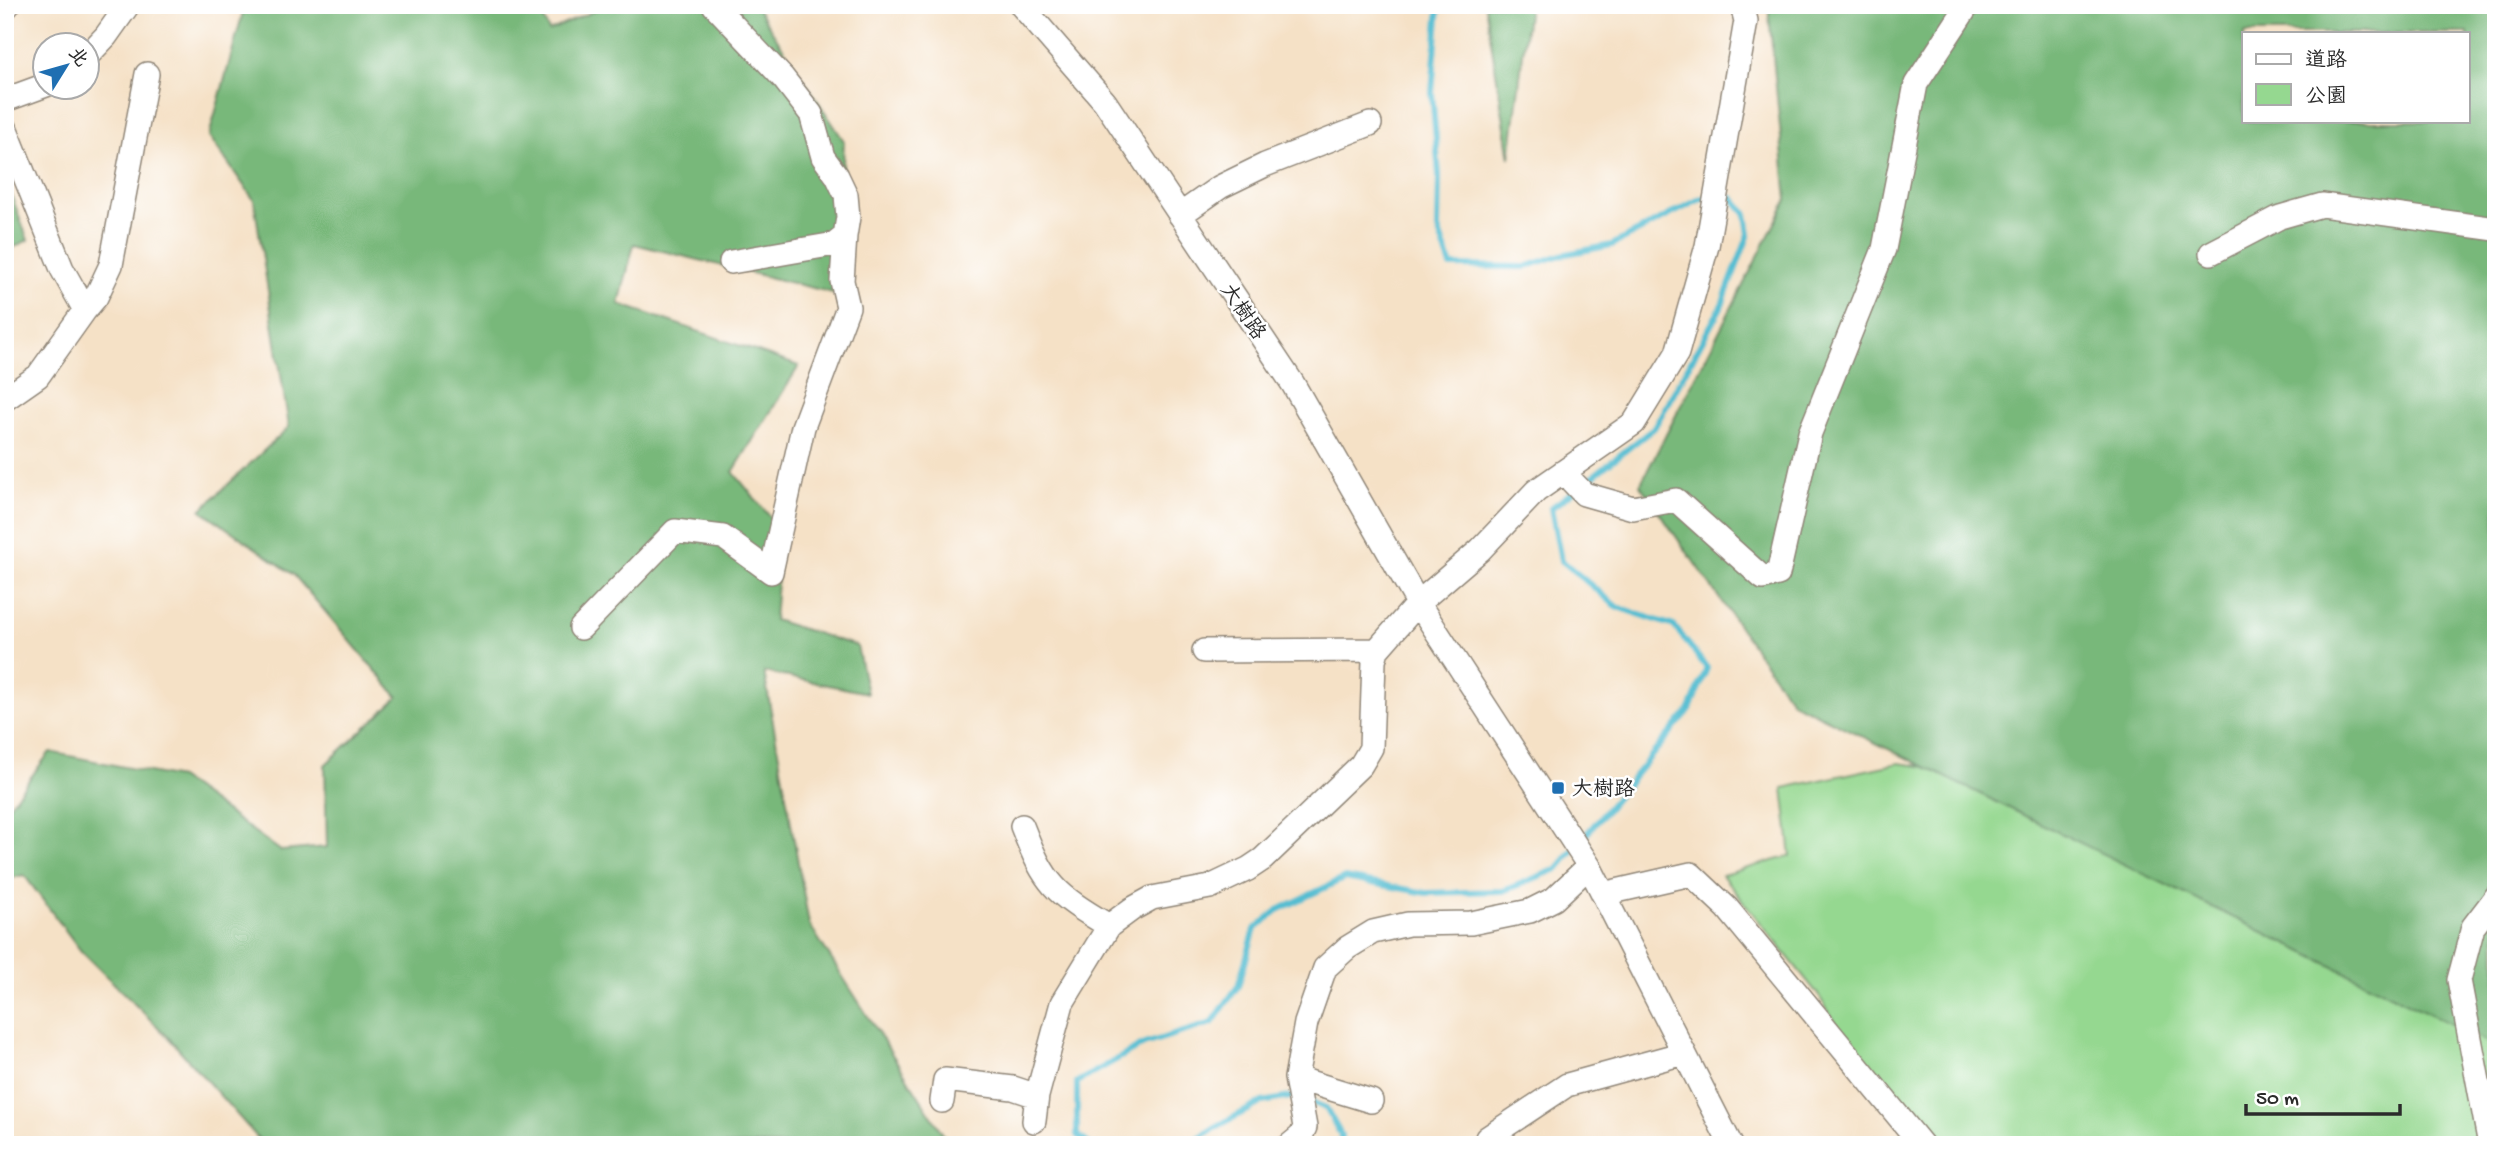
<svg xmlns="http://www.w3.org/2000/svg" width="2501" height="1150" font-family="'Gochi Hand','LXGW WenKai TC',sans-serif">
<rect width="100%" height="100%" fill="#fff"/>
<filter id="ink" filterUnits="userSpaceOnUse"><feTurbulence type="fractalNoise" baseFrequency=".0143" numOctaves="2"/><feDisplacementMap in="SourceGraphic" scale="14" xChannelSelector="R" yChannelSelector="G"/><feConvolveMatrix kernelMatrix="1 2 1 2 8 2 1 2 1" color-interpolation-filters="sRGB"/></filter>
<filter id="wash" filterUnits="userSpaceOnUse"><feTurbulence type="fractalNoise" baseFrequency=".00686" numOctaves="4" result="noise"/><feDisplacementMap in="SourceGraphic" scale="28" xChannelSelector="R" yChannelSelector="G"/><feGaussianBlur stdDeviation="1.57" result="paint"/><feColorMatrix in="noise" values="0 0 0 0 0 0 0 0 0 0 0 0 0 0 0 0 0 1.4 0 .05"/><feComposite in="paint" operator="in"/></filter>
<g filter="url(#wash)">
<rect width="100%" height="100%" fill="#f5e1c6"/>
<!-- green -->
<path fill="#95d890" stroke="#60825e" stroke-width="2" d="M1899,763L2001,778L2496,968V1145H1925L1837,1025L1817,993L1722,875L1791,856L1783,788Z"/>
<!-- forest -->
<path fill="#78b87a" stroke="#527252" stroke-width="2" fill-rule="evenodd" d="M245,5H537L549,31L607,5H755L844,141L837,294L634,244L619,304L799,366L733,472L781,530L774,620L857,646L867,693L764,672L809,924L950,1145H264L168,1037L81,951L24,875L5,880V811L50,752L179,778L281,851L327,847L325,765L398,697L294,575L201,510L289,427L254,200L209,136Z
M1485,5H1529L1510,158Z
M1768,5H2496V1046L1792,702L1640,485L1787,200ZM2244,33H2468V121H2244Z
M5,178L28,240L5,252Z"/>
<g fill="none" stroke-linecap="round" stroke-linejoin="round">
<!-- stream -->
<path stroke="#54bdd1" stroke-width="6" d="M1439,5L1432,93L1439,175L1438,229L1451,266L1525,267L1561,255L1612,245L1702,198H1710
M1583,484L1654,428L1721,307L1749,234L1746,214L1733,198H1721
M1574,491L1551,508L1561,560L1617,607L1674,626L1707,668L1690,709L1580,842
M1306,1100L1326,1108L1341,1135L1340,1145
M1090,1145L1077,1135V1082L1144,1044L1212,1023L1238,986L1255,929L1278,910L1345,878L1426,893L1503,891L1557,869L1573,850
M1188,1145L1214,1128L1262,1102L1296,1096"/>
</g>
</g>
<g filter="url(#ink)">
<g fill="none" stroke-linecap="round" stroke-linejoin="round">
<!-- minor casing -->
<g stroke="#908678" stroke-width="26">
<path id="minor" d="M714,5L783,78L811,114L823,157L837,176L846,195L848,217L845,236L835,244L731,262
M1021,5L1105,102L1293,384L1418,603L1589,866L1731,1145
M5,8L8,5
M88,55L106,36L128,5
M5,100L46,85
M5,127L62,269L85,310L96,297L111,265L147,74
M1180,215L1220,187L1265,165L1370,124
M2211,253L2280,217L2322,205L2496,229
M5,399L38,376L85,310
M1563,472L1584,494L1633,508L1676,500L1763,578L1778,574L1810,433L1884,249L1916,84L1968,5
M581,628L675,531L723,537L771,572L803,427L848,307L842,281L845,236
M1204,651L1377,650
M1022,826C1045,885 1055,894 1109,926
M1603,894L1691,874L1727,908L1922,1145
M1296,1078L1371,1101
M942,1101L945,1080L1013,1088L1037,1096
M1034,1121L1037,1096L1062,1003L1109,926L1132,909L1152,898L1210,887L1248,869L1263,859L1361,765L1371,748L1374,661L1377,650L1418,603L1480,550L1536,491L1634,423L1677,353L1707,246L1746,21L1742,5
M1487,1138L1567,1085L1684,1053
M1290,1145L1301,1136L1305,1127L1296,1078L1306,1023L1325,968L1347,948L1373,932L1408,924L1471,923L1530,911L1554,899L1589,866
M2490,1145L2459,980L2473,927L2496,897"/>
</g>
<!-- minor -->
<use href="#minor" stroke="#fff" stroke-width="23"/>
</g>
</g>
<!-- markers -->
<rect fill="#1f6fb2" stroke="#fff" stroke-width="2.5" x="1551" y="781" width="14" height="14" rx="3.5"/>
<g text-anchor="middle" stroke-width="5" stroke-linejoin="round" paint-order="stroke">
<!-- street labels -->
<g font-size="21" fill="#2b2b2b" stroke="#fff">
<text transform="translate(1244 311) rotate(56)" y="7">大樹路</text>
</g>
<!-- poi labels -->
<g font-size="21" fill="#2b2b2b" stroke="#fff" text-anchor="start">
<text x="1572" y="795">大樹路</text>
</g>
</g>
<!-- margin -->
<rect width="2501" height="1150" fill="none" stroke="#fff" stroke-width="28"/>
<!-- legend -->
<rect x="2242" y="32" width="228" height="91" fill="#ffffff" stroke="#aaaaaa" stroke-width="2"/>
<rect x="2256" y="54" width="35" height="10" fill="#ffffff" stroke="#aaaaaa" stroke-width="2"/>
<text x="2305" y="66" font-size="21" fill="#2b2b2b">道路</text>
<rect x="2256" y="84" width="35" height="21" fill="#95d890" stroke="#aaaaaa" stroke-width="2"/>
<text x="2305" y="102" font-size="21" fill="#2b2b2b">公園</text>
<!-- north arrow -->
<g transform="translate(66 66) rotate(53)"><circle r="33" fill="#ffffff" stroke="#aaaaaa" stroke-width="2"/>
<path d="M0-5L12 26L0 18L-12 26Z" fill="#1f6fb2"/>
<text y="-10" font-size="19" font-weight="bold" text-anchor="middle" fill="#2b2b2b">北</text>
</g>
<!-- scale -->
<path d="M2246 1104v10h154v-10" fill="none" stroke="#2b2b2b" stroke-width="3.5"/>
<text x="2256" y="1104" font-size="21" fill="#2b2b2b" stroke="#ffffff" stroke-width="5" paint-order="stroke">50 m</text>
</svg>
